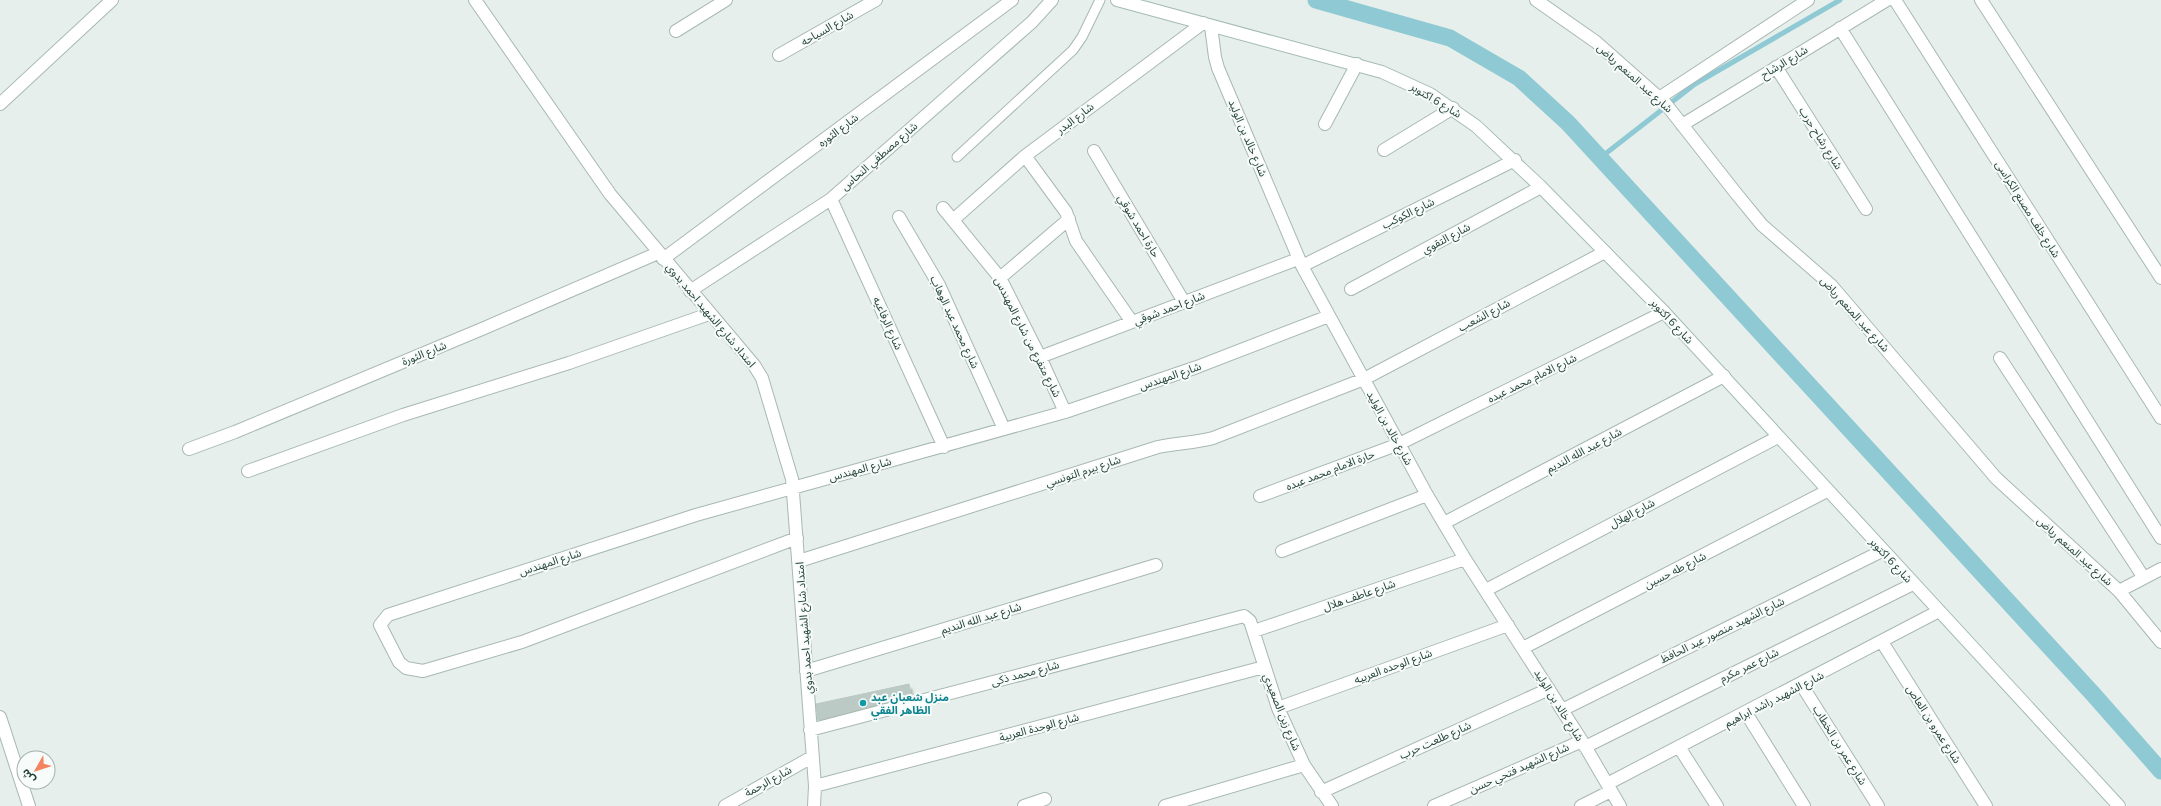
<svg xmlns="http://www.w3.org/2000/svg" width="2161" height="806" font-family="Figtree,'Noto Sans Arabic',sans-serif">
<defs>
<filter id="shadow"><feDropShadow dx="2.5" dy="4.5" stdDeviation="1" flood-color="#0004"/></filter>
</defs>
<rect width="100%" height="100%" fill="#e6efeb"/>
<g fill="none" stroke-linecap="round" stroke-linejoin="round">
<!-- stream -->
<path stroke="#8ec9d4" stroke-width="5" d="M1600,158L1695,84L1840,0"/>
<!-- canal -->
<path stroke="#8ec9d4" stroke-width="17" d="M1316,0L1450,38L1519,78L1568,123L2093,694L2161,771"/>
</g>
<!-- building -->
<path fill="#bbcac4" stroke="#b8c9c2" filter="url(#shadow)" d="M909,684L911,696L818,720L816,704Z"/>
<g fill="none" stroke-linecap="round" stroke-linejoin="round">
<!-- service casing -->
<g stroke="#a8b8b2" stroke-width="11">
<path id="service" d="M957,157L1073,50L1082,37L1100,0"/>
</g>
<!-- minor casing -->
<g stroke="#a8b8b2" stroke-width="14">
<path id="minor" d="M475,0L610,194L754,365L762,378L792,479L815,786L814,806
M1536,0L1596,42L1665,103L1735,192L1762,225L1831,285L1996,478L2119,591L2161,642
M1895,0L2161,418
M1981,0L2161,278
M1211,26L1215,57L1218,68L1302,266L1427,495L1465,559L1582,741L1620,806
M1840,28L2161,538
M676,31L726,0
M779,55L876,0
M1776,67L1866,209
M1659,98L1808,0
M0,104L112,0
M1325,124L1357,64
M1682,125L1887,0
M1384,150L1453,108
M1094,151L1184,302
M1025,156L1066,212L1076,241L1132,322
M831,199L944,447
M943,208L1000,278L1040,357L1065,412
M899,217L939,285L1004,429
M953,220L1025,156L1203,23
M663,259L1012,0
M1302,266L1515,160
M1000,278L1069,219
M1351,289L1541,187
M690,291L831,199L1032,22L1052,0
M1040,357L1298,259
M2000,358L2144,578
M189,449L235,432L482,329L658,253
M248,471L403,415L569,363L709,314
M1260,496L1399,444L1664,312
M1444,523L1724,376
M797,538L522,642L423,671L406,668L399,662L380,625L388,615L696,515L1065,412L1197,367L1329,316
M1282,551L1427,495
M799,561L1158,447C1176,443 1195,443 1213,438L1364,379L1605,252
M1486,590L1778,437
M2119,591L2161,569
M1254,631L1465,559
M1882,642L1986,806
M1523,648L1827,491
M806,671L1156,565
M1801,684L1878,806
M1278,708L1508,625
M1562,710L1882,551
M1746,713L1804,806
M0,717L29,806
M810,730L1244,616L1250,621L1278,708L1304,765L1332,806
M1585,747L1913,584
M1679,747L1717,806
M1607,784L1939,611
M815,786L1264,667
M1321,792L1549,689
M725,806L812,757
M1024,806L1045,799
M1165,806L1304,765
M1434,806L1582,741
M1581,806L1611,791"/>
</g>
<!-- secondary casing -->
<g stroke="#a4bbb3" stroke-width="14">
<path id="secondary" d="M1117,0L1382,72L1430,94L1476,126L1541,187L1664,312L2119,806"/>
</g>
<!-- service -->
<use href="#service" stroke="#fff" stroke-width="9"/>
<!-- minor -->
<use href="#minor" stroke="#fff" stroke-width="12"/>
<!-- secondary -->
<use href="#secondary" stroke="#fff" stroke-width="12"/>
</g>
<!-- markers -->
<circle fill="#0f9aa8" stroke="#f7fbf9" stroke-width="1.5" cx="863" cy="703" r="4"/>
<g text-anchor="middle" stroke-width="4" stroke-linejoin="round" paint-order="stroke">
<!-- street labels -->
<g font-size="11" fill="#24423a" stroke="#f7fbf9">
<text transform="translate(827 28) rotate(-30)" y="4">شارع السياحه</text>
<text transform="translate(1784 62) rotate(-31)" y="4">شارع الرشاح</text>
<text transform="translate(1635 78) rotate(42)" y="4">شارع عبد المنعم رياض</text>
<text transform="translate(1436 100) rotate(31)" y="4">شارع 6 اكتوبر</text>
<text transform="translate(1075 118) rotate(-37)" y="4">شارع البدر</text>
<text transform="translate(838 130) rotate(-37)" y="4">شارع الثوره</text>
<text transform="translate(1248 138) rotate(67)" y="4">شارع خالد بن الوليد</text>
<text transform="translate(1821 138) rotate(58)" y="4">شارع رشاح حرب</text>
<text transform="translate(879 156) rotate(-41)" y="4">شارع مصطفي النحاس</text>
<text transform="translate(2028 209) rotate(58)" y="4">شارع خلف مصنع الكراسى</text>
<text transform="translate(1408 213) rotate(-26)" y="4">شارع الكوكب</text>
<text transform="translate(1139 226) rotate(59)" y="4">حارة احمد شوقي</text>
<text transform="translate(1446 238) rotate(-28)" y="4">شارع التقوي</text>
<text transform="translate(1169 308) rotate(-21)" y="4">شارع احمد شوقي</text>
<text transform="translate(1855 314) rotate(48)" y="4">شارع عبد المنعم رياض</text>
<text transform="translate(711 315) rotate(50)" y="4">امتداد شارع الشهيد احمد بدوي</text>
<text transform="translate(1484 315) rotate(-28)" y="4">شارع الشعب</text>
<text transform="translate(1672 321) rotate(47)" y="4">شارع 6 اكتوبر</text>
<text transform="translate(955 322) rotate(65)" y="4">شارع محمد عبد الوهاب</text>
<text transform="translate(888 323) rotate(66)" y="4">شارع الرفاعيه</text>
<text transform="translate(1028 337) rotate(63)" y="4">شارع متفرع من شارع المهندس</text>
<text transform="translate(424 353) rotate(-22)" y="4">شارع الثورة</text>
<text transform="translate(1170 376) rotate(-19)" y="4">شارع المهندس</text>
<text transform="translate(1532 378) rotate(-26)" y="4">شارع الامام محمد عبده</text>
<text transform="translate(1390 428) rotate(61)" y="4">شارع خالد بن الوليد</text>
<text transform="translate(1584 450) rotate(-28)" y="4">شارع عبد الله النديم</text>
<text transform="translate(860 469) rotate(-15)" y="4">شارع المهندس</text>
<text transform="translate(1330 470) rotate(-21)" y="4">حارة الامام محمد عبده</text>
<text transform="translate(1083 471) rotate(-18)" y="4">شارع بيرم التونسي</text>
<text transform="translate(1632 513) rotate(-28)" y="4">شارع الهلال</text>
<text transform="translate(2075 551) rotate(42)" y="4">شارع عبد المنعم رياض</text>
<text transform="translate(1891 560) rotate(47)" y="4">شارع 6 اكتوبر</text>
<text transform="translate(550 562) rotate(-18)" y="4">شارع المهندس</text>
<text transform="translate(1675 570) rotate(-27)" y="4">شارع طه حسين</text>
<text transform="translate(1359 595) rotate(-19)" y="4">شارع عاطف هلال</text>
<text transform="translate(981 618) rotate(-17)" y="4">شارع عبد الله النديم</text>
<text transform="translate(804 628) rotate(-94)" y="4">امتداد شارع الشهيد احمد بدوي</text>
<text transform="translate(1722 630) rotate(-26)" y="4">شارع الشهيد منصور عبد الحافظ</text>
<text transform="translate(1749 665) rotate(-26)" y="4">شارع عمر مكرم</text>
<text transform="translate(1393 666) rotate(-20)" y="4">شارع الوحده العربيه</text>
<text transform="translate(1025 673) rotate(-15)" y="4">شارع محمد ذكى</text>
<text transform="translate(1774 699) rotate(-27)" y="4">شارع الشهيد راشد ابراهيم</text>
<text transform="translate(1559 705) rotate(58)" y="4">شارع خالد بن الوليد</text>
<text transform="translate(1282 712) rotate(68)" y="4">شارع زين الصعيدي</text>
<text transform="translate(1934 724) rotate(57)" y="4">شارع عمرو بن العاص</text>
<text transform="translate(1039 727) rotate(-15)" y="4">شارع الوحدة العربية</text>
<text transform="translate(1435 740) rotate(-24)" y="4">شارع طلعت حرب</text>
<text transform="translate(1840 745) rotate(58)" y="4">شارع عمر بن الخطاب</text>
<text transform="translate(1519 768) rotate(-24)" y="4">شارع الشهيد فتحي حسن</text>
<text transform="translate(768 781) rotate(-29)" y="4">شارع الرحمة</text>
</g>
<!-- culture labels -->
<g font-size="11" font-weight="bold" fill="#0d838f" stroke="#f7fbf9" text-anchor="start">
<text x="871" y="701">منزل شعبان عبد<tspan x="871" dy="13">الظاهر الفقي</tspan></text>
</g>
</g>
<!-- north arrow -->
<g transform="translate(36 770) rotate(231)"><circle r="19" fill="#f7fbf9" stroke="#a3b1ad"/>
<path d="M0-3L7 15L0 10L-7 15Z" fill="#f4845f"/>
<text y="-6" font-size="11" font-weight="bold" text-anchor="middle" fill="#24423a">ش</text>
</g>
</svg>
